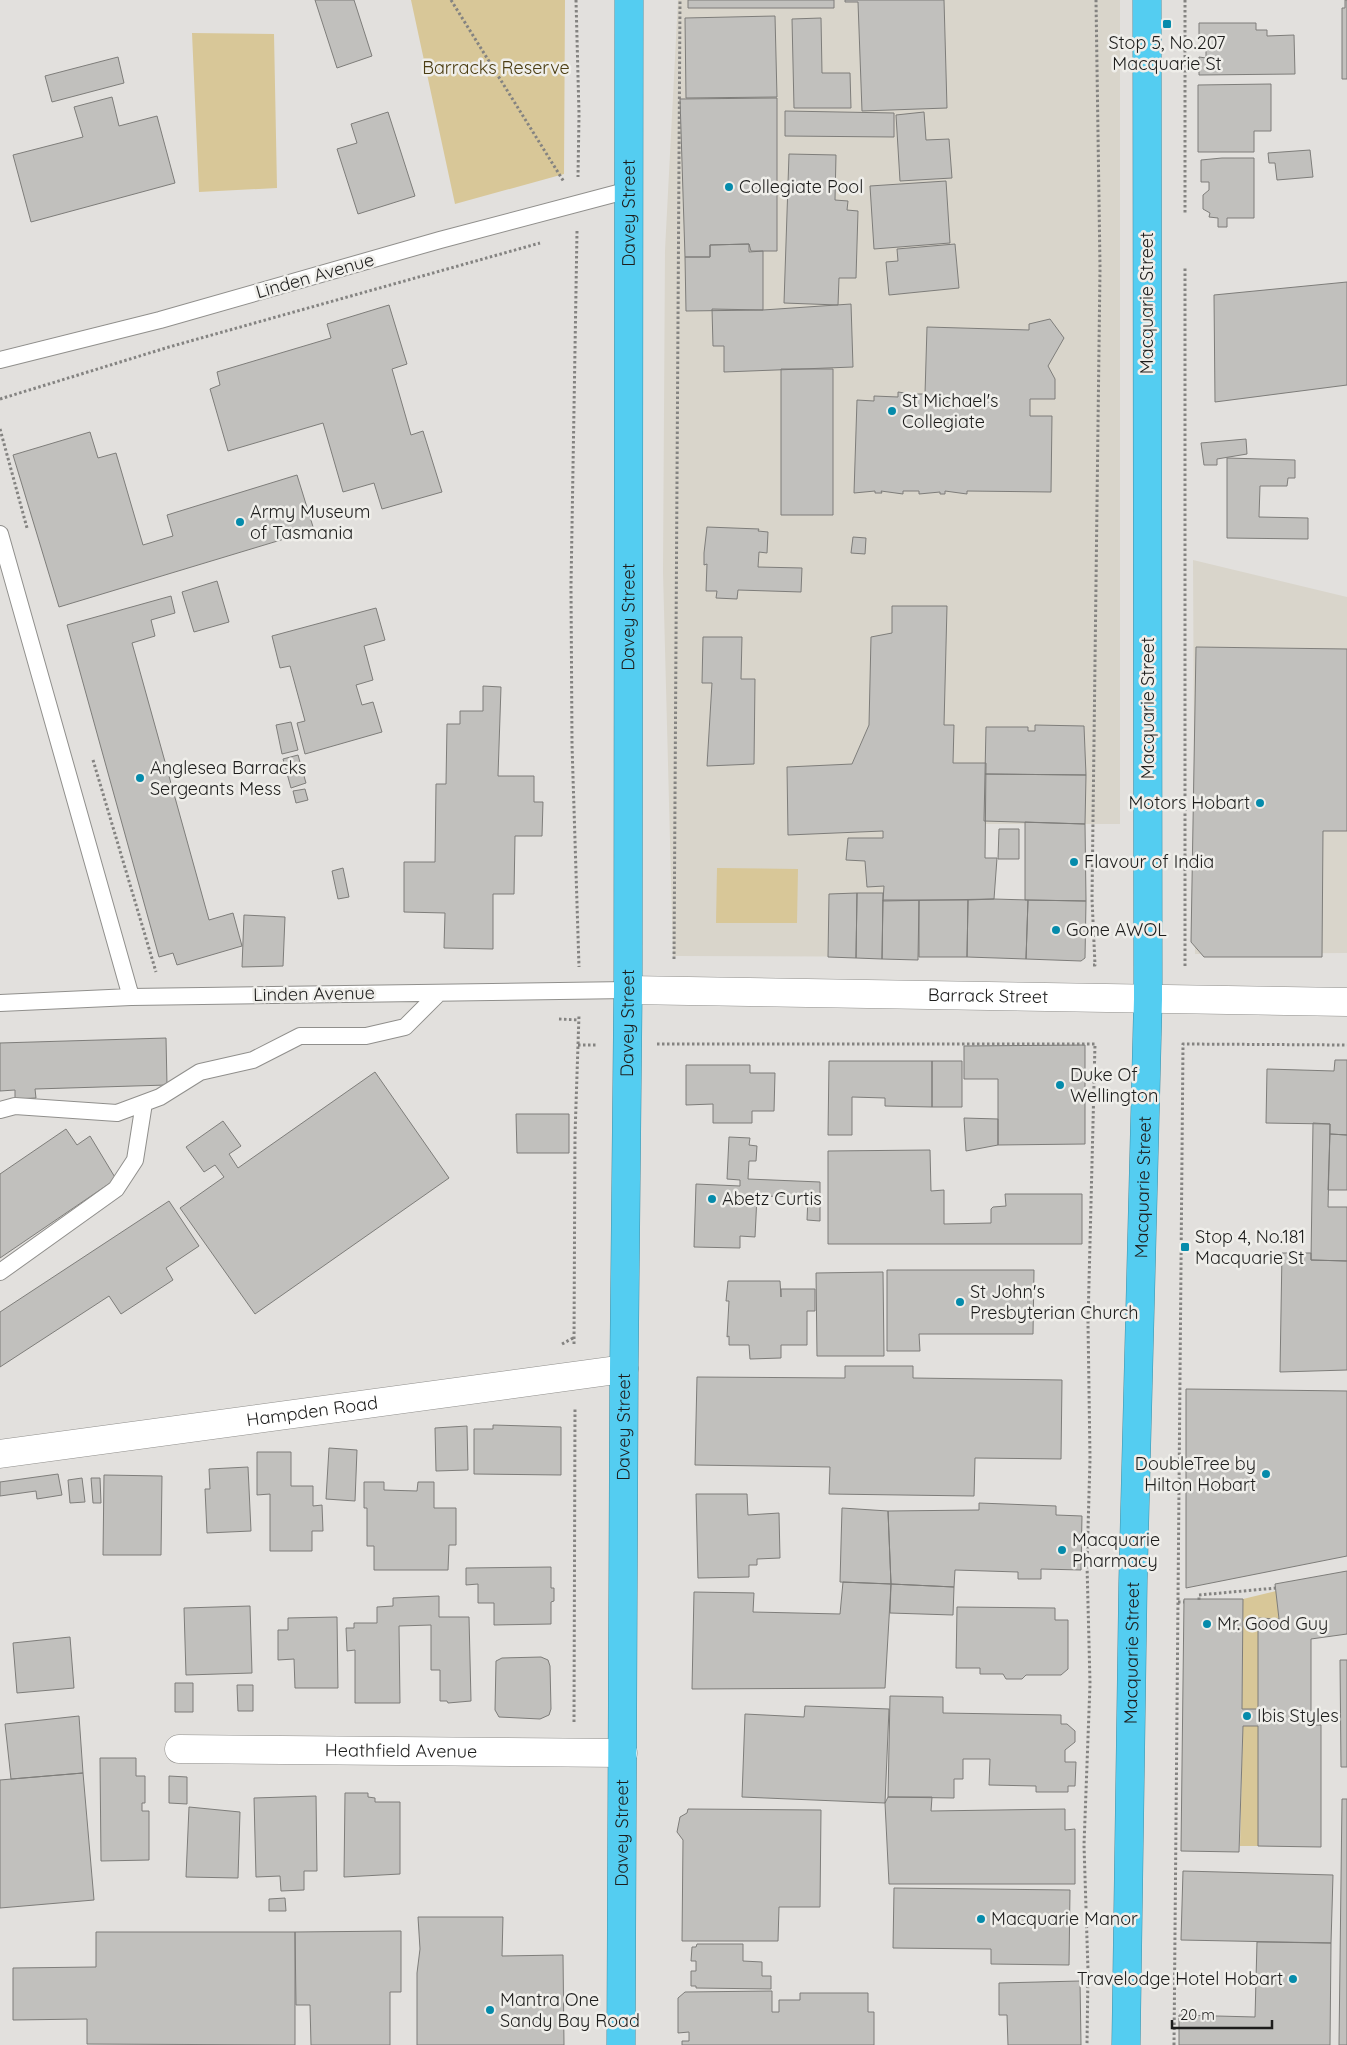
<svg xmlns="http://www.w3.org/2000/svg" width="1347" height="2045" font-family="Quicksand,sans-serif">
<rect width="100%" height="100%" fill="#e2e0dd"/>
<!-- built -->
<path fill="#d9d5cb" d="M678,0H1120V824H985L972,869L968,900L967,957L673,956L663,572L665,250Z
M1193,560L1347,597V953L1195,954Z"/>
<!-- green -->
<path fill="#d8c798" d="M411,0H565L564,174L455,204Z
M192,33L274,34L277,188L199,192Z
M717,868L798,869L797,923H716Z
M1276,1591L1279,1619L1259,1618L1258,1709H1242L1243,1599Z
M1243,1726H1258V1846H1240Z"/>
<!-- building -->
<path fill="#c1c0bd" stroke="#7e7d7a" d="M315,0H354L372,56L337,68Z
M688,0H834V8H688Z
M845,0H944L947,108L862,111L858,2H845Z
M1345,0H1347V79H1342V8H1345Z
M775,16L777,97L686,98L685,18Z
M821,18L822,73H850L851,108H794L792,19Z
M1199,23H1256V30H1267V36L1294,35L1295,74L1199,75V57L1206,58V40H1199Z
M118,57L124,83L52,102L45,76Z
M1271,84V131H1254V152H1198V85Z
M112,97L119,126L157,116L175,183L31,222L13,155L83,137L74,107Z
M777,98V251H751L749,244L710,245V257H685L680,99Z
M785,111L894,113V137L785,136Z
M388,112L415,196L358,214L337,149L357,143L351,124Z
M924,112L926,140L949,139L952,178L900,181L896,115Z
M1310,150L1313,177L1277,180L1275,163H1269L1268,153Z
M789,154L836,155L835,200L848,201L847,210L858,211L856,278H839L838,305L784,303Z
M1222,158H1254V218H1227V227H1218V218L1209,217L1210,213L1203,209V195L1209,190V182H1201V160Z
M946,181L950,243L874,249L870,186Z
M749,244V252L763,251V310L686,311L685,257H710V245Z
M955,244L959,288L889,295L886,262L898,261L897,249Z
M1347,282V385L1215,402L1214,295Z
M851,304L853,367L724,372V346H713L712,309L763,310Z
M389,305L407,364L392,369L411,435L423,431L442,492L382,509L374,483L343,492L323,423L228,451L210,389L220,385L217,372L331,338L327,324Z
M1050,319L1064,338L1048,366L1055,379V399H1030V416H1052L1051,492L967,491V494L945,491V494H940V492L919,494V491H903V494L881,491L882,493H875V491L854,493L857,400L874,401V396L898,397V392L905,393V400H916L917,394H925L927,327L1029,330V324Z
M781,369H833V515H781Z
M90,432L98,458L116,453L143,545L173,536L167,515L297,475L314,530L59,607L13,455Z
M1246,439L1247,454L1217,459V465H1204L1201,443Z
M1227,458L1295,460V478H1288L1287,486H1260L1259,517L1308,518V539L1227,538Z
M707,527L759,529L758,531L768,532L767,553L759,552L758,567L802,568L801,592L738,590L737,599L716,598L717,591H706L707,564L704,565V553Z
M853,537L866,538L865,554L851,553Z
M217,581L229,622L194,632L182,592Z
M171,596L175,613L151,620L155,636L132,643L209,920L233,913L242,946L177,965L173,953L159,957L67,625Z
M892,606H947L944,725H954L953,763H986L985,858H997L994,899L883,901L884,886L867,887L865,861L846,860L848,838H883V831L788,835L787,767L852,764L869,725L871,637L892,633Z
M376,608L385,640L364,646L373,680L356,685L362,705L373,702L382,732L305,754L297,723L305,721L290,666L280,668L272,636Z
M703,637H742L741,679H755L754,764L707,766L712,683H702Z
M1196,647L1347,649V831H1323L1322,957H1204L1191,942Z
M483,686L501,687L498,776H534V802H543L542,836H515L514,894H493V949L444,948L445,913L404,912V862H435L436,784H446L447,724H460V711H483Z
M291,722L298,750L282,754L276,725Z
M1035,725L1084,726L1086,775L985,774L986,727H1028V731H1035Z
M298,755L306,783L291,788L283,759Z
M985,774L1086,775L1085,824L984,821Z
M305,789L308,800L296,803L293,791Z
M1025,822L1085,824L1086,901L1025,900Z
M999,829H1019V859H998Z
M343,868L349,897L338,899L332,871Z
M857,893H883L882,959L856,958Z
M857,893L856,958L828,957L829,894Z
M994,899L1028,900L1026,959L967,957L968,900Z
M883,900H919L918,960L882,959Z
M919,900H968L967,957H919Z
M1028,900L1086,901L1085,958L1081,961L1026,959Z
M244,915L285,917L283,966L242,967Z
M166,1038L167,1085L35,1089L36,1098L15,1099V1090L0,1091V1043Z
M1085,1045V1144L998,1145V1079H964V1046Z
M1335,1060H1347V1135L1330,1134V1124L1266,1123L1267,1069L1334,1071Z
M829,1061H932V1107L885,1106V1098L852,1097V1135H828Z
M932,1061H962V1107H932Z
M686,1065H750V1073H775L774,1111H752V1123H713V1104L686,1105Z
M375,1072L449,1178L255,1314L180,1208L224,1177L215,1165L204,1172L186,1147L223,1121L241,1146L229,1154L238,1168Z
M516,1114H569V1153H517Z
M964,1118L998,1119V1145L966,1151Z
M1313,1123L1330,1124L1328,1207H1347V1261L1311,1260Z
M66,1129L77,1145L90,1136L116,1179L0,1258V1174Z
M1330,1134L1347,1135V1190H1328Z
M729,1137L750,1138L749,1145L757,1146L756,1161H749L748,1179L820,1182V1221L807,1220L808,1197L757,1196L755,1237L740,1236V1248L694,1247L696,1184L740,1186V1180L727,1179Z
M930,1150L931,1191L944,1190V1224L991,1223V1209L993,1207L1006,1206L1005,1194H1082V1244H828V1151Z
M169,1201L199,1246L166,1268L173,1280L121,1314L109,1296L0,1367V1312Z
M1282,1253H1311V1260L1347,1261V1370L1280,1372Z
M887,1270H1034L1033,1334H919L920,1351H887Z
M883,1272L884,1356H817L816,1273Z
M728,1281H780L781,1297V1289H815V1311H807V1345H781V1358L750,1359L749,1345H729V1336L727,1337L729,1301H726Z
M845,1366H913V1378L1062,1380L1061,1459L975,1458L974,1496L829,1494L830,1467L695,1465L697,1377L845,1378Z
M1186,1389L1347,1391V1556L1186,1588Z
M493,1425L561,1427V1475L474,1474V1429H493Z
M467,1426L468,1470L436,1471L435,1428Z
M329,1448L357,1450L355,1501L326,1499Z
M257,1452H291V1486H313V1506L322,1505L323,1531H312V1551H270V1494L257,1495Z
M248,1467L251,1531L207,1533L205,1489H210L209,1469Z
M58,1474L62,1495L37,1499L36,1491L0,1496V1482Z
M104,1475L162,1476L161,1555H103Z
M82,1478L85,1502L70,1503L68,1480Z
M91,1478H100L101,1503H93Z
M364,1482H384V1490L417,1491L418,1482H434V1508H456V1545H449L448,1570H374V1546H367V1508H364Z
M696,1494H747L748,1515L779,1513L780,1558L757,1559V1565H749V1577L698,1578Z
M979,1503L1056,1506V1515L1082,1516L1081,1570L1041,1569V1579H1018V1572L955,1570L954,1587L891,1584L888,1511L979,1510Z
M842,1508L888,1511L891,1584L840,1582Z
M551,1567V1588H554V1601L551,1602V1624L494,1625V1603H478V1584L466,1585V1568Z
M1347,1571V1634L1311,1639V1725H1321V1847L1258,1846V1726H1243L1239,1852L1181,1851L1184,1599H1243L1242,1709H1258V1618L1279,1619L1275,1584Z
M843,1582L891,1584L885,1688L692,1689L694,1592L754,1593L753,1612L840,1614Z
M891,1584L954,1587L953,1615L890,1613Z
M439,1596V1617H469L471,1701L448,1703L447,1701H440V1670H431V1625L399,1626L400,1703H355V1650L347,1651L346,1628H354V1623H377V1607L393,1606V1598Z
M250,1606L252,1673L186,1675L184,1608Z
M957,1607L1055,1608V1620H1068V1669L1061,1675H1026L1022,1679H1006L1003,1674H980V1668H956Z
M337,1617L338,1688H295L294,1659L278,1660V1630H288V1618Z
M70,1637L74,1688L17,1693L13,1643Z
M541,1657L548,1660L550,1666L551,1709L549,1715L540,1719L499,1717L495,1710L496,1661L502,1658Z
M1340,1660H1347V1767H1341Z
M175,1683H193V1712H175Z
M237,1685H253V1711H238Z
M890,1696L943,1697V1713L1061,1715V1724H1067L1075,1731V1742L1065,1750V1762H1076L1075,1786H1068V1792H1036V1786L989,1785L990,1759H963V1779H954V1798L888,1797Z
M805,1706L889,1709L885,1803L742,1797L745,1714L804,1717Z
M79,1716L83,1773L11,1779L5,1724Z
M100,1758H136V1776H145V1803H142V1811H149V1860L101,1861Z
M83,1773L94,1900L0,1908V1780Z
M169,1776L187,1777V1804L169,1803Z
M345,1793H368V1797L375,1798V1802H400V1874L344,1877Z
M316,1796L317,1871H304V1890L281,1891L280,1876L256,1877L254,1798Z
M888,1797H932L931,1811L1065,1809V1830L1075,1829V1884H889L885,1803Z
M1342,1799H1347V2045H1339Z
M189,1807L240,1812L238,1878L186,1877Z
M688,1809L821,1810L820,1907H779L778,1941H682L683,1840L677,1832L680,1817L687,1813Z
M1183,1871L1333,1875L1331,1943L1181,1940Z
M894,1888L1070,1890L1069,1965L991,1964V1949L893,1948Z
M285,1898L286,1911H269V1899Z
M418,1917H503L502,1956L563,1955L564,2045H417V1973L420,1949Z
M401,1931V1992H390V2045H311L310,2005H296L295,1932Z
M96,1932H295V2045L87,2044V2019L13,2020V1968L96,1967Z
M1257,1942L1331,1943L1330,2045H1179V2015L1255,2017Z
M697,1944H743V1961L762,1962V1976H771V1989L696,1988V1986H691V1971H696V1961H691L692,1947H696Z
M1080,1981L1081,2045H1008L1007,2015H999V1983Z
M772,1991V2012H779V2000H800V1993H868V2012H874V2045H682V2041H689V2032L678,2033V1998L685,1992Z"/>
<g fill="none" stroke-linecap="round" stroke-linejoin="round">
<!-- lane casing -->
<g stroke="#908f8c" stroke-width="18">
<path id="lane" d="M0,360L160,320L440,240L629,190
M0,534L131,997
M0,1003L131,997L628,990
M0,1110L15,1106L117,1113L160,1097L200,1072L253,1060L300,1036H366L405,1027L439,993
M0,1272L116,1189L135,1160L144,1103"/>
</g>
<!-- street casing -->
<g stroke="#908f8c" stroke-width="29">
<g id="street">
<path id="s1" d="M0,1454L624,1369"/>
<path id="s2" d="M179,1749L623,1753"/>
</g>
</g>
<!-- secondary casing -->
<g stroke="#908f8c" stroke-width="29">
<g id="secondary">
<path id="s3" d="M628,990L1347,1002"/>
</g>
</g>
<!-- highway casing -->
<g stroke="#418fa6" stroke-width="29">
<g id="highway">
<path id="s4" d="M621,2045L624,1369L628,990L629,0"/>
<path id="s5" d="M1126,2045L1133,1581L1148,999L1147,0"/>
</g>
</g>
<!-- path -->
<path stroke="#848381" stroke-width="3" stroke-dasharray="2.5 2.5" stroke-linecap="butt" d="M451,0L564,182
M576,0L579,114L578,177
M1185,0V214
M577,231L571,586L572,745L579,967
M0,399L169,347L540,243
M0,429L27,528
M93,760L156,972
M674,959L680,0
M1093,965H1095L1092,899L1100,268L1096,0
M1185,966V268
M559,1019L579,1020
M657,1044H1095L1088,1322L1090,1459L1087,1564L1090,1684L1084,1845L1088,1971L1087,2045
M578,1045H596
M562,1344L575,1337
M574,1344L575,1135L579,1015
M1199,1600V1595L1276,1588
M1178,1602H1184
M574,1722L575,1408
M1174,2045L1183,1044L1347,1045"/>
<!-- lane -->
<use href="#lane" stroke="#fff" stroke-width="16"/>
<!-- street -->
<use href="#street" stroke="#fff" stroke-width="28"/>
<!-- secondary -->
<use href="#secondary" stroke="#fff" stroke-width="28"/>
<!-- highway -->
<use href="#highway" stroke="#54cdf1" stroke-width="28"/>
</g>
<!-- markers -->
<g fill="#058bab" stroke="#efeeea" stroke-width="2">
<rect x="1162" y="19" width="10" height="10" rx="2.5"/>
<circle cx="729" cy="187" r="5"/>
<circle cx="892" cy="411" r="5"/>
<circle cx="240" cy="522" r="5"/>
<circle cx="140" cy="778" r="5"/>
<circle cx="1260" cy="803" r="5"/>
<circle cx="1074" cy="862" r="5"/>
<circle cx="1056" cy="930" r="5"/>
<circle cx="1060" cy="1085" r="5"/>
<circle cx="712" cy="1199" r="5"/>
<rect x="1180" y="1242" width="10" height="10" rx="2.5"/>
<circle cx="960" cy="1302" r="5"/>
<circle cx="1266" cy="1474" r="5"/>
<circle cx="1062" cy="1550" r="5"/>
<circle cx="1207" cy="1624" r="5"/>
<circle cx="1247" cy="1716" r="5"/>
<circle cx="981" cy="1919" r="5"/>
<circle cx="1293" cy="1979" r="5"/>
<circle cx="490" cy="2010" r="5"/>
</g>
<g text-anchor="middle" stroke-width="5" stroke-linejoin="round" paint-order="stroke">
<!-- poi labels -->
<g font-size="18" fill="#1d1d1c" stroke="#efeeea" text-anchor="start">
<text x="1167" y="49" text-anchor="middle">Stop 5, No.207<tspan x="1167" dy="21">Macquarie St</tspan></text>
<text x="739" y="193">Collegiate Pool</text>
<text x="902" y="407">St Michael's<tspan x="902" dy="21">Collegiate</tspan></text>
<text x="250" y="518">Army Museum<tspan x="250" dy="21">of Tasmania</tspan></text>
<text x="150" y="774">Anglesea Barracks<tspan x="150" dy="21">Sergeants Mess</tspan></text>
<text x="1250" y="809" text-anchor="end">Motors Hobart</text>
<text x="1084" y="868">Flavour of India</text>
<text x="1066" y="936">Gone AWOL</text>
<text x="1070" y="1081">Duke Of<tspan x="1070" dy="21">Wellington</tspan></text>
<text x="722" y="1205">Abetz Curtis</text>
<text x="1195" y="1243">Stop 4, No.181<tspan x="1195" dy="21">Macquarie St</tspan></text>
<text x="970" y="1298">St John's<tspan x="970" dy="21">Presbyterian Church</tspan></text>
<text x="1256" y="1470" text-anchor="end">DoubleTree by<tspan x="1256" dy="21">Hilton Hobart</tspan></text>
<text x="1072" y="1546">Macquarie<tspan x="1072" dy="21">Pharmacy</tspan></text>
<text x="1217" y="1630">Mr. Good Guy</text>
<text x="1257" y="1722">Ibis Styles</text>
<text x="991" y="1925">Macquarie Manor</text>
<text x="1283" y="1985" text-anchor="end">Travelodge Hotel Hobart</text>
<text x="500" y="2006">Mantra One<tspan x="500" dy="21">Sandy Bay Road</tspan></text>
</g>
<!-- park labels -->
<g font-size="18" fill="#4b3d12" stroke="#efeeea">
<text x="496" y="74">Barracks Reserve</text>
</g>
<!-- street labels -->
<g font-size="18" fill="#1d1d1c" stroke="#efeeea">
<text dy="6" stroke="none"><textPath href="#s4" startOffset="1832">Davey Street</textPath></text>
<text transform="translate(315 276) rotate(-16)" y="6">Linden Avenue</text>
<text transform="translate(1147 303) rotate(-90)" y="6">Macquarie Street</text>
<text dy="6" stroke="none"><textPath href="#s4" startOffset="1428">Davey Street</textPath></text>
<text transform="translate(1148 708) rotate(-90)" y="6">Macquarie Street</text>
<text transform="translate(314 994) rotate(-1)" y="6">Linden Avenue</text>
<text dy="6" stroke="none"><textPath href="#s3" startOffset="360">Barrack Street</textPath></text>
<text dy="6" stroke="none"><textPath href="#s4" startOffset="1022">Davey Street</textPath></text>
<text dy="6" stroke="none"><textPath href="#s5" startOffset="858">Macquarie Street</textPath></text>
<text dy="6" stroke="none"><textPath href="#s1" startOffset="315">Hampden Road</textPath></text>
<text dy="6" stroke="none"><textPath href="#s4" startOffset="618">Davey Street</textPath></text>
<text dy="6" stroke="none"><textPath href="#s5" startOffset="392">Macquarie Street</textPath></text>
<text dy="6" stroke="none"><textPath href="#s2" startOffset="222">Heathfield Avenue</textPath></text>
<text dy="6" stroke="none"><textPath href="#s4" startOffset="212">Davey Street</textPath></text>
</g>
</g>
<!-- scale -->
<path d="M1172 2020v8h100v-8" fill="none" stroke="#1d1d1c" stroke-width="2.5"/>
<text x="1180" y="2020" font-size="15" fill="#1d1d1c" stroke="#efeeea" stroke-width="4" paint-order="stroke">20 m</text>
</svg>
